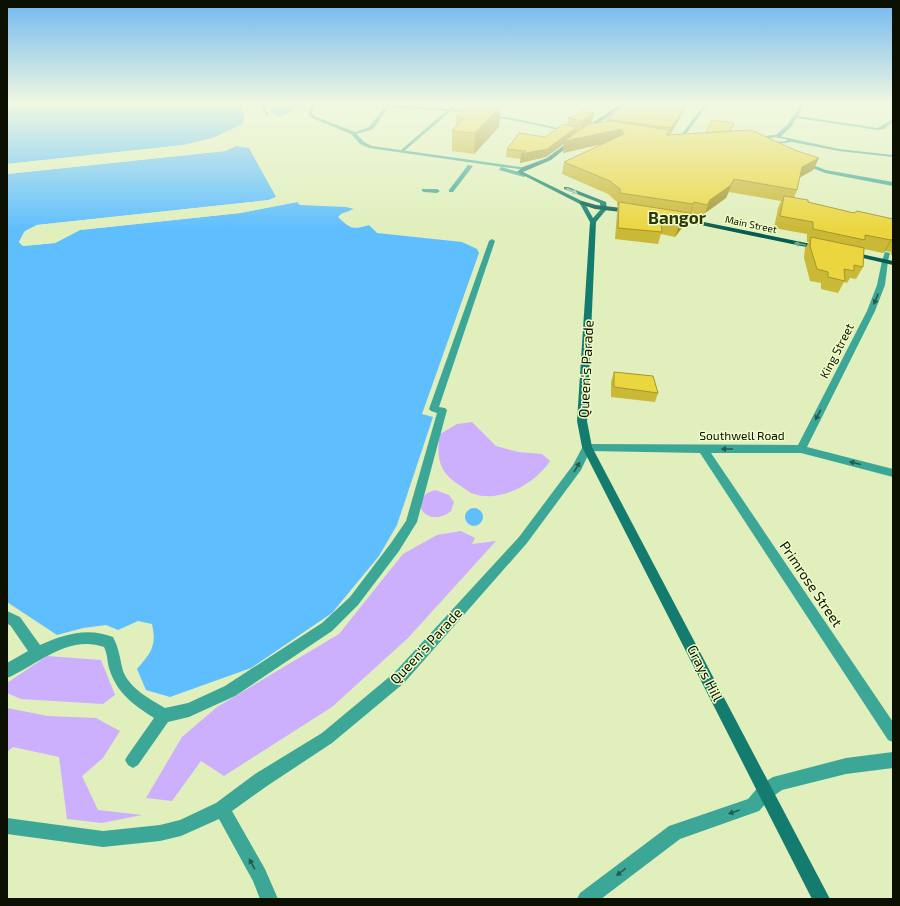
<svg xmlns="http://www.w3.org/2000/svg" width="900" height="906" font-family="'Exo 2',sans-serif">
<rect width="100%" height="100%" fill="#e0efbc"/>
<!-- green -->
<path fill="#ccb0fd" d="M472,422L496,446L518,452L542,454L550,461C536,483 501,503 474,494C470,493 465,489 461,486C439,473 436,458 440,434L457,424Z
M435,490L449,495L454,502L451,511C441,520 425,520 420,506C422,496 425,493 435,490Z
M461,531L475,538L472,544L496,541L408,638L332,707L224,776L201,761L172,801L146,798L182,737L217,707L339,634L403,554L437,535Z
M47,656L101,660L115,695L103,704L21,699L7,693V683Z
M7,708L48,716L96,718L120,731L103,758L82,776L98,810L142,815L102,823L67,819L59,757L13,747L7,752Z"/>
<!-- water -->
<path fill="#5ebefe" d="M7,103H243L241,108L245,117L242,124L211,139L184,145L7,164Z
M279,103H309L306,108H299L279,117L268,109Z
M236,146L249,148L276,197L269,200L37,225L25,231L19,242L23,246L55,243L80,230L240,213L297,202L300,205L346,207L354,209L341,214L338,217C351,229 352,230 369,225L377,233L462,242L477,249L479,253L422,414L433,417L397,525L379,556L332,613L251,668L170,697L146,690L137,669C151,653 157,646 152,624L138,621L118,630L106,625L83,628L57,635L7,602V174L225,151Z
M465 517a9 9 0 1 1 18 0a9 9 0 1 1-18 0Z"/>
<!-- pier -->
<path fill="#e0efbc" d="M223,135L211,141L184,147L7,166V164L184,145Z
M236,144L251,147L236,146L225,151L7,174V172L224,149Z
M276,197L277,198L270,202L38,227L27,233L22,242L24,244L55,241L80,228L240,211L292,201L297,202L240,213L80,230L55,243L23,246L19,242L24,232L37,225L269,200Z"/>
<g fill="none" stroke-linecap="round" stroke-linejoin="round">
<!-- pedestrian -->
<path fill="#3da797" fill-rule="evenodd" d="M264,103H268L265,107L269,116H267L261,107Z
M468,165L473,166L453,192H449V190Z
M422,189H437L440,191L437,193L424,192L422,191Z
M492,239L495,241L439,407L445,408L447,410L417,522L399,551L358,605L332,631L235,696L189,717L168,722L138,765L133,768L128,765L125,760L128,755L154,718C134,705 118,694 110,671C107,663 108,655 104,647C68,634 37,665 7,678V663L28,651L10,625L7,624V611L20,617L40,645C64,634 88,627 113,637C119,648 120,659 123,671C130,689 150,699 165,708L188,703L225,686L322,623L350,597L391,543L406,521L437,413L431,411L429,409L489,241Z
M885,252L890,253L888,261L885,263L882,261Z"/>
<!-- minor -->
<path fill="#3da797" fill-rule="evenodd" d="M388,103H392L391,105L449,109L455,103H460L453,109L512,118L571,131L569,132L512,120L451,111L403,152L401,150L446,111L389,107L373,129L353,135V133L369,127Z
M705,103H709L686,134V141L682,142V134Z
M736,103H751L766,106L764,107Z
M802,103H806L798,116L878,128L893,119V122L884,129L878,130L796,118L791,127L780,137H776V135L787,125Z
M802,161L826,170L893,182V186L825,173L800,163Z
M885,259L888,261L885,285L875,311L807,447L893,469V477L801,453H711L893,722V742L888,740L700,453L590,451L581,470L527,543L404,683L332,743L267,786L232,811L265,869L278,899H260L253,881L219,819L181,836L160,841L103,847L7,834V818L103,831L160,825L180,820L216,803L255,774L322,733L394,673L519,537L573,465L584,444L798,445L867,311L877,285L882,261Z
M893,752V768L846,774L782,790L772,797L759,811L680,839L601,899H577L580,893L669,826L748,799L760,785L773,777L846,758Z"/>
<!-- tertiary -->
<path fill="#3da797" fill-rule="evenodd" d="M313,103H317L312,114L314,116L355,132L364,142L372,146L528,168L525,170L369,148L360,144L351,134L312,118L308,114Z
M774,135L839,149L893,155V157L839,151L792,142L776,144L763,139L765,136ZM774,137L786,139L787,141L776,142L768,139Z
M501,167L526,174L527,175L524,177L499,170Z"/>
<!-- secondary -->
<path fill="#147c6e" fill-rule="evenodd" d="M622,103H627L589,130H585V128Z
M571,140L575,141L551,160L523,172L584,202L593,218L601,209L600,203L564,189V187H568L606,202L607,209L596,222L587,421L592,447L830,899H812L582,447L577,421L590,222L580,204L517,172L523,167L547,158Z"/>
<!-- primary -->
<path fill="#065c51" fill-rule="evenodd" d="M582,201L596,205L630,209L633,211L630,213L595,209L580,204L579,203Z
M674,216L821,246L824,248L821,250L672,219L671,218Z
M852,252L893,261V265L850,255L849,254Z"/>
</g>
<!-- wall -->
<path fill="#cab837" d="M628,103H689L670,135L731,131L819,158L813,170L800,177L797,190L794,198L808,202L854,213L893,219V255H891V252L885,251L883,253L864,249L863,267L856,279L850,278L847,283L844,282L838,293L821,289V283L810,281L804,258L805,248L809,242H807V234L774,228L778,208L781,201L729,192L726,198L705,213L703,218L690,216L689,217H687L685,224L675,237L661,234L658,244L615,239L617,213L618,206H617V202L608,194L562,174L564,162L602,144L563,153L564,144L546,157L520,163L521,159L506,157L507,149L545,137L567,125L568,118L592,123L591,124L605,122L606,118H609Z
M500,107L499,127L474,154L452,151V131L456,126V116Z
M614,372L658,393L655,402L611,397V382Z"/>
<!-- shaded-wall -->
<path fill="#a4962d" d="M687,103H689L669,136L671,128Z
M500,107L499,127L474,154L475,133Z
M594,113L592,123L581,132L582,121Z
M577,127L576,135L622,129L620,140L563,153L564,144L546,157L520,163L521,154Z
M819,158L813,170L797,179L802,167Z
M734,179L726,198L705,213L703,218L710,200Z
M694,202L690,216L689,217L693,204Z
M689,213L685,224L675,237L679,225Z
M893,238L885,251L883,253L891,240Z"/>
<!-- building -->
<path fill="#ebd640" stroke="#a4962d" d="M471,103L500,107L475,133L452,131L465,117L456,116Z
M628,103H687L671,128L612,120L606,118H609Z
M581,111L594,113L582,121L568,118L575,116Z
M712,120L734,123L730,131L706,133Z
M611,121L669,130L666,135L751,130L797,151L819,158L802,167L797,190L734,179L731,185L710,200L707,205L694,202L693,204L620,193V189L610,181L564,162L624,134L622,129L564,141L589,124Z
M563,124L577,127L547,149L521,154L526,151L507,149L519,133L545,137Z
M784,196L808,200V202L854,213L857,211L893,219V238L891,240L865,235V240L813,229V222L780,216Z
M619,202L689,213L679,225L661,222L662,232L618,228Z
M811,237L864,248L863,267L854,265V271L844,269L845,281L828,277V272L817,269L810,246Z
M614,372L653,376L658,393L614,387Z"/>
<!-- one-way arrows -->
<defs><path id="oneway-solid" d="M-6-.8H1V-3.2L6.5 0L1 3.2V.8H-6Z"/></defs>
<use fill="#97c9a4" href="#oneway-solid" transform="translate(572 191) rotate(25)"/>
<use fill="#6ea487" href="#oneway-solid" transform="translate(800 244) rotate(-169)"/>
<g fill="#245c4c">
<use href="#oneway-solid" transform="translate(876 299) rotate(112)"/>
<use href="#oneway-solid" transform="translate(818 415) rotate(117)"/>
<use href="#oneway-solid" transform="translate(727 449) rotate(-180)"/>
<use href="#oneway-solid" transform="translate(855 463) rotate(-166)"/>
<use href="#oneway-solid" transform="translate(577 467) rotate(-59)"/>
<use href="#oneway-solid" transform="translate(734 812) rotate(161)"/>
<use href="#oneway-solid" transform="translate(252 864) rotate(-119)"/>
<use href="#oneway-solid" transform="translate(621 872) rotate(143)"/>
</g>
<!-- sky -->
<linearGradient id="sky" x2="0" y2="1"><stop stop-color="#71b8f1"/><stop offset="0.45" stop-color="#f1f8e1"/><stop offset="1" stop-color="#f1f8e1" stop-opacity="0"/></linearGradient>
<rect width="900" height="230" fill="url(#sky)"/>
<g text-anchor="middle" stroke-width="3" stroke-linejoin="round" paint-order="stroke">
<!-- far-street labels -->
<g font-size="10" fill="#0c1001" stroke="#eefdc8">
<text transform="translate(751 224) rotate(12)" y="4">Main Street</text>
</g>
<!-- street labels -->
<g font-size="12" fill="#0c1001" stroke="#eefdc8">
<text transform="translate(837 351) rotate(-63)" y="4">King Street</text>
<text x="742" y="440">Southwell Road</text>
</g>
<!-- near-street labels -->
<g font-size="14" fill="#0c1001" stroke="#eefdc8">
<text transform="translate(586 369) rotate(-87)" y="5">Queen's Parade</text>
<text transform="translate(811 584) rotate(56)" y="5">Primrose Street</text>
<text transform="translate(426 646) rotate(-47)" y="5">Queen's Parade</text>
<text transform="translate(705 673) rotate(63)" y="5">Grays Hill</text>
</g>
<!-- far-town labels -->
<g font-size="17" font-weight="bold" fill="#2d3706" stroke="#eefdc8">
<text x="677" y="224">Bangor</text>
</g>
</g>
<!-- border -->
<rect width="900" height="906" fill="none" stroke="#0c1001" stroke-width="16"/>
</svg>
